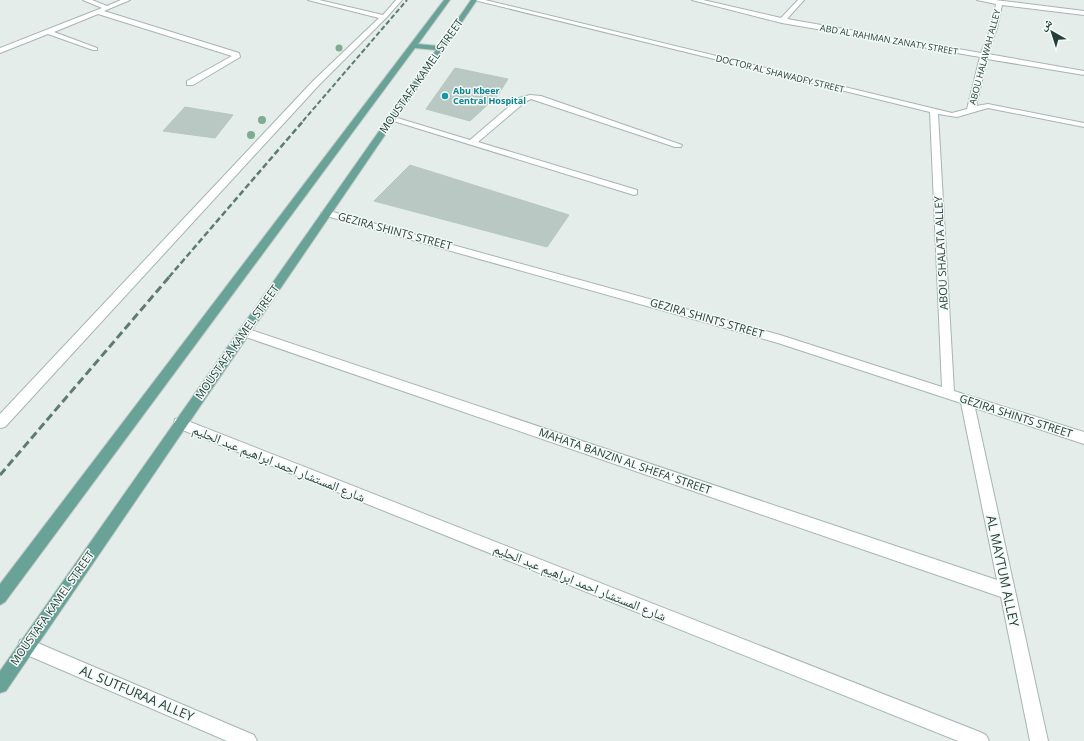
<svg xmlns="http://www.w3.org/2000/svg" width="1084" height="741" font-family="'Open Sans','Noto Naskh Arabic',sans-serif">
<rect width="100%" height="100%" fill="#e4ede9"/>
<!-- building -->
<path fill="#b9c8c3" stroke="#b6c7c1" d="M455,68L508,79L498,95L470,121L426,109Z
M185,107L233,115L215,138L163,131Z
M410,165L569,215L547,247L374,201Z"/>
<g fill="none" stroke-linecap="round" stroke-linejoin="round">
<!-- lane casing -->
<g stroke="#a6b5b1" stroke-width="2">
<path id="lane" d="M530,95L541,96L682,145L681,147H675L531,99L525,102L478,142L637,190V194L634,195L387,119L394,117L470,140L519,98Z"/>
</g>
<!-- street casing -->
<g stroke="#a6b5b1" stroke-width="2">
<path id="street" d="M83,0H92L107,6L121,0H130L104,11L239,53L240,57L193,85H187V81L232,56L98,14L54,32L97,48V50H93L48,34L0,53V48L102,8Z
M308,0H319L383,15L396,0H402L386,18L319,85L5,427L0,428V414L313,81L379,18Z
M474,0H485L952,113L967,109L980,57L782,23L692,0H703L781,18L798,0H804L787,19L981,53L991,28L996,4L977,0H995L1084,11V15L1002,5L997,28L988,54L1084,71V75L987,59L976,106L988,104L1084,123V127L988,108L957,117L938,114L954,391L1084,432V444L975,408L1048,741H1030L1001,597L240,335L238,332L240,329H248L997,580L961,403L778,343L323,215L321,213L326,210L329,211L780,335L942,387L930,112Z
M180,418L980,732L986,735L989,741H958L175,427L174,423L175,419Z
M26,638L254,735L257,741H227L20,652L18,646L20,640Z"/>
</g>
<!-- primary casing -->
<g stroke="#c1c9c8" stroke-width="2">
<path id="primary" d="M444,0H450L418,44L439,46L471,0H477L6,691L0,693V671L436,50L415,48L5,602L0,605V584Z"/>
</g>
<!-- lane -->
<use href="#lane" fill="#fff" fill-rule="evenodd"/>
<!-- street -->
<use href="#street" fill="#fff" fill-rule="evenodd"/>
<!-- primary -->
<use href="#primary" fill="#69a296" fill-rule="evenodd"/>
<!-- rail-far2 -->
<path stroke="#5e7a74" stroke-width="2" stroke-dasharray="5 2.5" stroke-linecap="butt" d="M303,121L407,0"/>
<!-- rail-far1 -->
<path stroke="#5e7a74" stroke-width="2.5" stroke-dasharray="6 3" stroke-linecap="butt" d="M169,277L304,120"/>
<!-- rail -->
<path stroke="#5e7a74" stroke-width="3" stroke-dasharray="8 4" stroke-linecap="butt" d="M0,475L170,276"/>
</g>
<!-- trees -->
<g fill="#80ab93">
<circle cx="339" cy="48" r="3.5"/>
<circle cx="262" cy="120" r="4"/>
<circle cx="251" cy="135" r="4"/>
</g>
<!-- markers -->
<circle fill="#0f9aa8" stroke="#f4faf7" stroke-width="1.5" cx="445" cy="96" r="4"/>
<g text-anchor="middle" stroke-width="3" stroke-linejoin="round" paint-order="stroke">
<!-- far-street labels -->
<g font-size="9" fill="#233f39" stroke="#f4faf7">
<text transform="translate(889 40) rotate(10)" y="3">ABD AL RAHMAN ZANATY STREET</text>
<text transform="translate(985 57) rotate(-75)" y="3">ABOU HALAWAH ALLEY</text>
<text transform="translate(780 74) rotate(14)" y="3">DOCTOR AL SHAWADFY STREET</text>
</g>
<!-- far-culture labels -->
<g font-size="9" font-weight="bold" fill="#0d838f" stroke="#f4faf7" text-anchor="start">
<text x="453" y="94">Abu Kbeer<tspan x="453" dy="10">Central Hospital</tspan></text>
</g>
<!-- street labels -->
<g font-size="11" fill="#233f39" stroke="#f4faf7">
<text transform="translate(421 76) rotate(-55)" y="4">MOUSTAFA KAMEL STREET</text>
<text transform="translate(395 231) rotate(15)" y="4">GEZIRA SHINTS STREET</text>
<text transform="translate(941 253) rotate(-93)" y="4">ABOU SHALATA ALLEY</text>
<text transform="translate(707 318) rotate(16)" y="4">GEZIRA SHINTS STREET</text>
<text transform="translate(237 342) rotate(-55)" y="4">MOUSTAFA KAMEL STREET</text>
<text transform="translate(1016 416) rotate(18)" y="4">GEZIRA SHINTS STREET</text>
<text transform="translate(625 461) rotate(19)" y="4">MAHATA BANZIN AL SHEFA' STREET</text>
<text transform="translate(52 608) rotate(-55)" y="4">MOUSTAFA KAMEL STREET</text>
</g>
<!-- near-street labels -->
<g font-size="13" fill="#233f39" stroke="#f4faf7">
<text transform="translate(279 463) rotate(22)" y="5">شارع المستشار احمد ابراهيم عبد الحليم</text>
<text transform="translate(1003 571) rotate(78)" y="5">AL MAYTUM ALLEY</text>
<text transform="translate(580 582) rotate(22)" y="5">شارع المستشار احمد ابراهيم عبد الحليم</text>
<text transform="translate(137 693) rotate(23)" y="5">AL SUTFURAA ALLEY</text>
</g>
</g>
<!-- north arrow -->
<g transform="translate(1052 32) rotate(321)" stroke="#f4faf7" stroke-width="3" paint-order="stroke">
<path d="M0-3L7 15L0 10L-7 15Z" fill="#233f39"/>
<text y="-6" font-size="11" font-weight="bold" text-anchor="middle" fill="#233f39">ش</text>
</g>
</svg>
